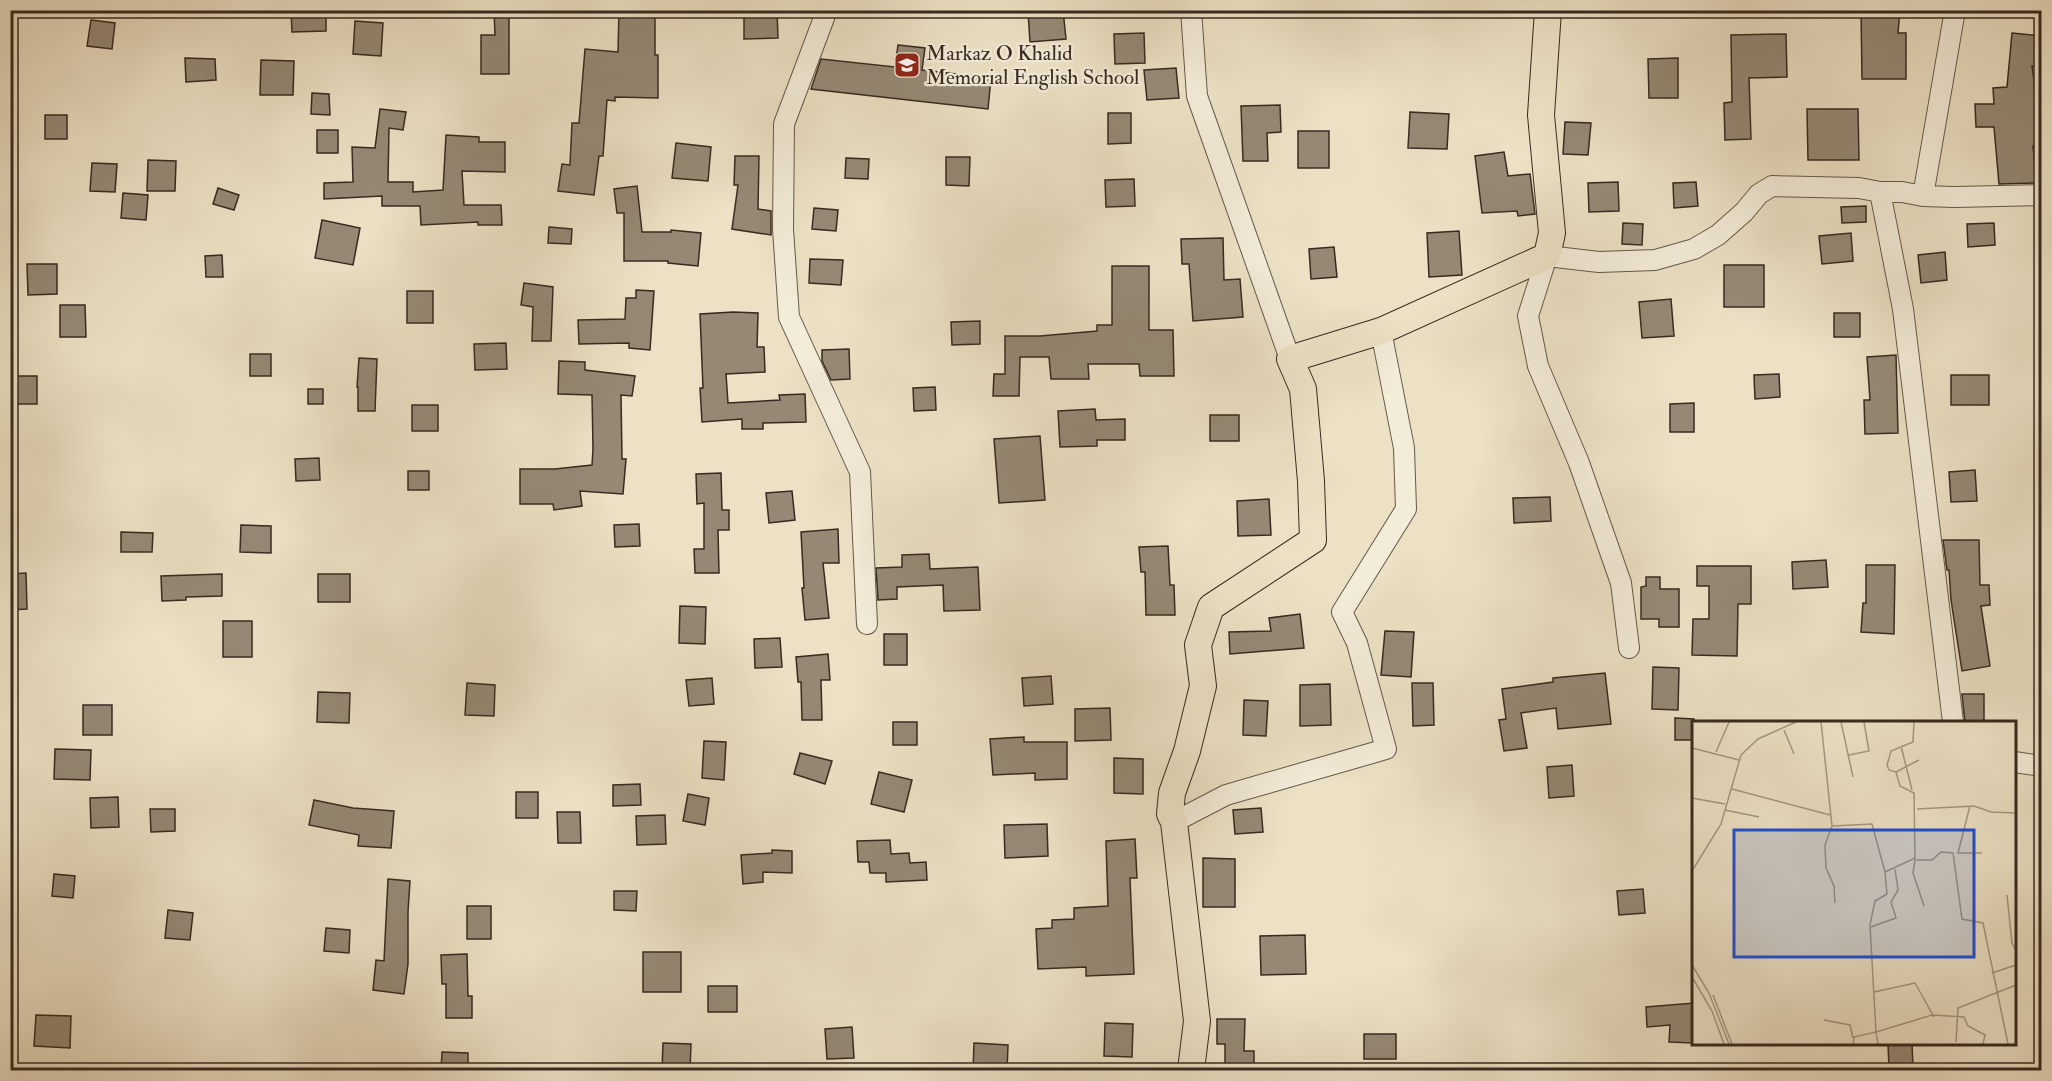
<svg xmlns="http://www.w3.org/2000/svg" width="2052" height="1081" font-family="'IM FELL Double Pica',serif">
<rect width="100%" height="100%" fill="#ece1c5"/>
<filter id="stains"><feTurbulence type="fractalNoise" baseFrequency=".00333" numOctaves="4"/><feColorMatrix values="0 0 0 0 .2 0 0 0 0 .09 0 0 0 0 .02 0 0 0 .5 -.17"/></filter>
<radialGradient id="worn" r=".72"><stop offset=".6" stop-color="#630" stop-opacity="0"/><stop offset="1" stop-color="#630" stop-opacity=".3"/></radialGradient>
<!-- building -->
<path fill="#958976" stroke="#372a20" stroke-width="1.5" d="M291,10H326V31L292,32Z
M494,10H509V74H481V35H495Z
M619,10H655V55H658V98L615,97V101L607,100L603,156H599L594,195L558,191L562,164L570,165L572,123H579L585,49L618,52Z
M744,10H777L778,38L744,39Z
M1063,10L1066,39L1030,42L1028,12Z
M1861,10H1900L1898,33H1906V79H1862Z
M91,20L115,23L112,49L87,46Z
M355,21L383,23L381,56L353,54Z
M1144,33L1145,63L1115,64L1114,34Z
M2012,33L2042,36L2040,67L2032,66L2042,141V147L2033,146L2037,183L1999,184L1994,127H1976L1975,104H1994L1993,88L2007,87Z
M1786,34L1787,77L1749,78L1751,139L1725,140L1724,103L1732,102L1731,35Z
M898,45L925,48L922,70L991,78L988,109L811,89L821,59L895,67Z
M185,58L215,59L216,80L186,82Z
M1678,58V98H1649L1648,59Z
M261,60L294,61L293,95H260Z
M1176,68L1179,98L1147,100L1144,70Z
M312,93L329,94L330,115L311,114Z
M1280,105L1281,132L1267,133L1268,161H1243L1241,106Z
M380,109L406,112L403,130L389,128L388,182H413V192L443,190L446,135L479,137V142H505V172L462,171L464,205H501L502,225H478V222L421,225L420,206H382V196L324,199V183L353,182L352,147L375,148Z
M1807,109H1858L1859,160H1808Z
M1410,112L1449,114L1447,149L1408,148Z
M1108,113H1131V143L1108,144Z
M45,115H67V139H45Z
M1565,122L1591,123L1588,155L1563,154Z
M317,130H338V153H317Z
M1298,131H1329V168H1298Z
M676,143L711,147L708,181L672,178Z
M1504,152L1508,176L1530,174L1535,214L1518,216L1517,211L1482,213L1475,156Z
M735,156H759L758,209L771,211V235L732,229L738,185H734Z
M946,157H970L969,186L946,185Z
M846,158L869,159L868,179L845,178Z
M148,160L176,161L175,191H147Z
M92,163L117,164L115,192L90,191Z
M1134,179L1135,206L1106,207L1105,180Z
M1618,182L1619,211L1589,212L1588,183Z
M1696,182L1698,206L1674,208L1673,183Z
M637,186L642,232H671V230L701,233L698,266L668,263V261H624V213H617L614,189Z
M218,188L239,195L234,210L213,204Z
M123,193L148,195L146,220L121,218Z
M1866,206V222L1842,223L1841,207Z
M814,208L838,210L836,231L812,229Z
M322,220L360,228L353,265L315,258Z
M1623,223L1643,224L1642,245L1622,244Z
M1994,223L1995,245L1968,247L1967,224Z
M549,227L572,229L571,244L548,243Z
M1459,231L1462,275L1429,277L1427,233Z
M1851,233L1853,261L1822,264L1819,236Z
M1223,238L1224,280L1240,279L1243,317L1193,321L1189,264H1182L1181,239Z
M1334,247L1337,277L1311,279L1309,249Z
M1945,252L1947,280L1921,283L1918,255Z
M222,255L223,277H206L205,256Z
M810,259L843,260L841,285L809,283Z
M27,264H57V294L28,295Z
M1724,265H1764V307H1724Z
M1112,266H1149V330H1173L1174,376H1140L1139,364H1088L1089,379H1051L1049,357H1020L1019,396H993L994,374H1005V336H1040L1097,331V325H1112Z
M524,283L553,287L551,341H532L533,307L521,305Z
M636,290L654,291L650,350L629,348V343L579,344L578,320L625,319L626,298H636Z
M407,291H433V323H407Z
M1671,299L1674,336L1642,338L1639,302Z
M60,305H85L86,337H60Z
M733,312L758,313L757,347H764L765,372L726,374L728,403L780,400L779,395L805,394L806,422L763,423V429H742V419L702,422L700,388H703L700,314Z
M1834,313H1860V337H1834Z
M980,321V344L952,345L951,322Z
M506,343L507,369L475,370L474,344Z
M849,349L850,379L831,380L822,361V350Z
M250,354H271V376H250Z
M1896,355L1898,433L1865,434L1864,400H1870L1867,357Z
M359,358L377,359L375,411H358V387H357Z
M559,361L585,362V370L635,376L632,396L621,395L622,459H626L623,494L580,491L582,506L554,510L553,504H520V469H555L592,465L593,449L592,395L558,394Z
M1779,374L1780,397L1755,399L1754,375Z
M1951,375H1989V405H1951Z
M16,376H37V404H16Z
M935,387L936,410L914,411L913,388Z
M308,389H323V404H308Z
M1694,403V432H1670V404Z
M412,405H438V431H412Z
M1095,409L1096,420L1125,419V440H1097V446L1060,447L1058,411Z
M1210,415H1239V441H1210Z
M1040,436L1045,500L999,503L994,439Z
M319,458L320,480L296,481L295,459Z
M1975,470L1977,501L1951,502L1949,472Z
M408,471H429V490H408Z
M721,473L722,510H729V530H718L719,573H695L694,549H704V503L697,504L696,474Z
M792,491L795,520L769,523L766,493Z
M1550,497L1551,521L1514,523L1513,498Z
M1269,499L1271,535L1238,536L1237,501Z
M639,524L640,546L615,547L614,525Z
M241,525L271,526V553L240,552Z
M838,529L839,563H823L829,618L805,620L802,588H804L801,532Z
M121,532L153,533L152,552H121Z
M1943,540H1979L1980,585H1989L1990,605L1981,606L1990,666L1962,671L1951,600L1949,570H1947Z
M1168,546L1170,585H1174L1175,615H1146L1145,572H1141L1139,547Z
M929,554L930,569L978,567L980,610L944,611L943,585L897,587V599L878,600L876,568L902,567V555Z
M1826,560L1828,587L1793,589L1792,562Z
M1866,565H1895L1894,634L1861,632L1863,603H1866Z
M1697,566H1751V604H1738L1737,656L1692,655L1693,619H1709V586H1697Z
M26,573L27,609L10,610V574Z
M222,574V596L186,597V600L162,601L161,576Z
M318,574H350V602H318Z
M1646,577H1660V589H1679V627H1659V619H1641V587L1646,586Z
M680,606L706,607L705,644L679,643Z
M1300,614L1304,648L1230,654L1229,632L1271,631L1269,618Z
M223,621H252V657H223Z
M1385,631L1414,632L1411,677L1381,675Z
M884,634H907V665H884Z
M780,638L782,667L755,668L754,639Z
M828,654L830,680H821L822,720H802L801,682H798L796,657Z
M1653,667L1679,668L1678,710L1652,709Z
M1605,673L1611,724L1558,729L1556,708L1521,713L1527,748L1504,751L1499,720L1506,719L1502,689L1553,682V678Z
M1051,676L1053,704L1024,706L1022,678Z
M712,678L714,704L689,706L686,680Z
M467,683L495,685L494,716L465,715Z
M1412,683H1433L1434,725L1413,726Z
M1330,684L1331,725L1300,726V685Z
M318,692L350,693L349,723L317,722Z
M1962,694H1984V723H1965Z
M1244,700L1268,701L1266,736L1243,735Z
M83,705H112V735H83Z
M1110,708L1111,740L1075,741V709Z
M1675,718L1694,719V740H1675Z
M893,722H917V745H893Z
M1024,737V742H1067V779L1035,780V773L993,775L990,739Z
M704,741L726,742L724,780L702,778Z
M55,749L91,750L90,780L54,779Z
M800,753L832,761L825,784L794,774Z
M1114,758L1143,759V794L1114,793Z
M1572,765L1574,796L1549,798L1547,767Z
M879,772L912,780L904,812L871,804Z
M640,784L641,805L613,806V785Z
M516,792H538V818H516Z
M688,794L709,798L705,825L683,821Z
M118,797L119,827L91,828L90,798Z
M314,800L353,808L394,811L391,848L358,846L359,835L309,825Z
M1261,808L1263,832L1235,834L1233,810Z
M150,809H175V831L151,832Z
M557,812H580L581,843H558Z
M665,815L666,844L637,845L636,816Z
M1047,824L1048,856L1005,858L1004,825Z
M1135,839L1137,878H1130L1134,974L1086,976V967L1038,969L1036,929L1052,928V920L1074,919V908L1108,906L1106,841Z
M890,840L891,854L909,853L910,863L926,862L927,880L886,882V873H870L869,862H858L857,841Z
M772,850L792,851V873L763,872V882L743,884L741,855L772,853Z
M1203,858L1235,859V907H1203Z
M54,874L75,876L73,898L52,896Z
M388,879L410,881L408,912V964L404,994L373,990L376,960L384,961Z
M1643,889L1645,913L1619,915L1617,891Z
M614,891H637L636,911L614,910Z
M467,906H491V939H467Z
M168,910L193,913L190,940L165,938Z
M326,928L350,930L349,953L324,951Z
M1305,935L1306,974L1261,975L1260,936Z
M643,952H681V992H643Z
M467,954L468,996H472V1018H446V984H442L441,955Z
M708,986H737V1012H708Z
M1694,1003V1043L1669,1042L1670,1025L1647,1027L1646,1007Z
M36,1015L71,1016L70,1048L34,1046Z
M1217,1019H1245L1244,1051H1254V1071H1225V1044H1217Z
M1105,1023L1133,1024L1132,1057L1104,1056Z
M852,1027L854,1058L827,1059L825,1029Z
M1364,1034H1396V1059H1364Z
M663,1043L691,1044L690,1071H662Z
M974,1043L1008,1045L1007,1071H973Z
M1888,1044H1912L1913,1067L1889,1068Z
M442,1052L468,1053V1071H441Z"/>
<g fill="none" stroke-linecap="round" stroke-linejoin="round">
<!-- minor casing -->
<g stroke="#645849" stroke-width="22">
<path id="minor" d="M827,10L784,124L783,229L789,317L860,472L867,624
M1191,10L1197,96L1290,359
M1880,192H1902L1923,196L1954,197L2042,195
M1923,196L1955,10
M1629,648L1621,583L1579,463L1538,366L1528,316L1547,256L1599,262L1655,260L1694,249L1718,235L1744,212L1759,194L1772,186L1859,188L1880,192L1903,309L1953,722
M2014,762L2042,766
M1174,822L1226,795L1386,749L1357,643L1342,612L1406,509L1404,448L1381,331"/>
</g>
<!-- major casing -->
<g stroke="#372a20" stroke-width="28">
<path id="major" d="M1191,1070L1197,1021L1174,822L1170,814L1172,793L1187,751L1203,686L1198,645L1211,607L1313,540L1311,481L1303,389L1290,359L1381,331L1547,256L1552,233L1541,115L1548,10"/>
</g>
<!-- minor -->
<use href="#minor" stroke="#f3ecd9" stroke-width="20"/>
<!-- major -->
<use href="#major" stroke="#ece1c5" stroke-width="26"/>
</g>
<!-- icons -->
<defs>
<g id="school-square" transform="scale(1.35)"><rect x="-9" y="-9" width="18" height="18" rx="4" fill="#8f2418" stroke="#f3ecd9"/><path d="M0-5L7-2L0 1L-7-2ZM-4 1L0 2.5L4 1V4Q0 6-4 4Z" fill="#fff"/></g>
</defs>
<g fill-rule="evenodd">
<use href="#school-square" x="907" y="65"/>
</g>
<g text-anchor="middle" stroke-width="4.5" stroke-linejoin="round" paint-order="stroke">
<!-- poi labels -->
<g font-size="21" fill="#372a20" stroke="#f3ecd9" text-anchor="start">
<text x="926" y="60">Markaz O Khalid<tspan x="926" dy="24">Memorial English School</tspan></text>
</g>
</g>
<!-- overview -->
<g transform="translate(1692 721)">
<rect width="324" height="324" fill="#ece1c5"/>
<path fill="none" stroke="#a49883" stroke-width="1.5" d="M129,1L140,105L133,124L134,147L142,165L143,182M149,1L161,56M92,9L102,33M209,25L220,69M0,27L47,39M24,31L37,1M157,34L177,30L172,1M204,51L227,39M40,68L138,94M0,77L33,83M225,88L282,85L299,91L324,92M33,89L67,96M140,105L180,103L193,151M265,132H290M266,132L278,85M0,150L29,103L49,34L66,18L104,1M315,174L320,222L324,230M232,185L221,152L223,139H240L249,131L261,132L270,198L291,202L316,323M179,206L204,197L199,181L206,169L203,148M0,244L17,272L37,323M300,252L324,244M0,256L20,290L32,323M182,271L223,262L242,296M21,274L40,323M132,299L158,304L161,317M264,321L266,287L324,264M161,323L162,316L184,311L178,204L183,180L195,173L193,151L223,137L222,72L208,65L204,51L197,49L195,44L199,30L221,21L222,1M186,323L184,311L240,294L272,296L276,305L293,314L291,323"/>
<path fill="#1d4ed8" fill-opacity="0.15" stroke="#1d4ed8" stroke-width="3" d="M42,109H282V236H42Z"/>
<rect width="324" height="324" fill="none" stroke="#372a20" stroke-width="3"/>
</g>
<!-- margin -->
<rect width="2052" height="1081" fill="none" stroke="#ece1c5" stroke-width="36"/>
<rect x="12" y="12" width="2028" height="1057" fill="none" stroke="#372a20" stroke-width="3"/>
<rect x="18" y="18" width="2016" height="1045" fill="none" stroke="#372a20" stroke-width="1.5"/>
<rect width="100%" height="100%" filter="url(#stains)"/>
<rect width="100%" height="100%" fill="url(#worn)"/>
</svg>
